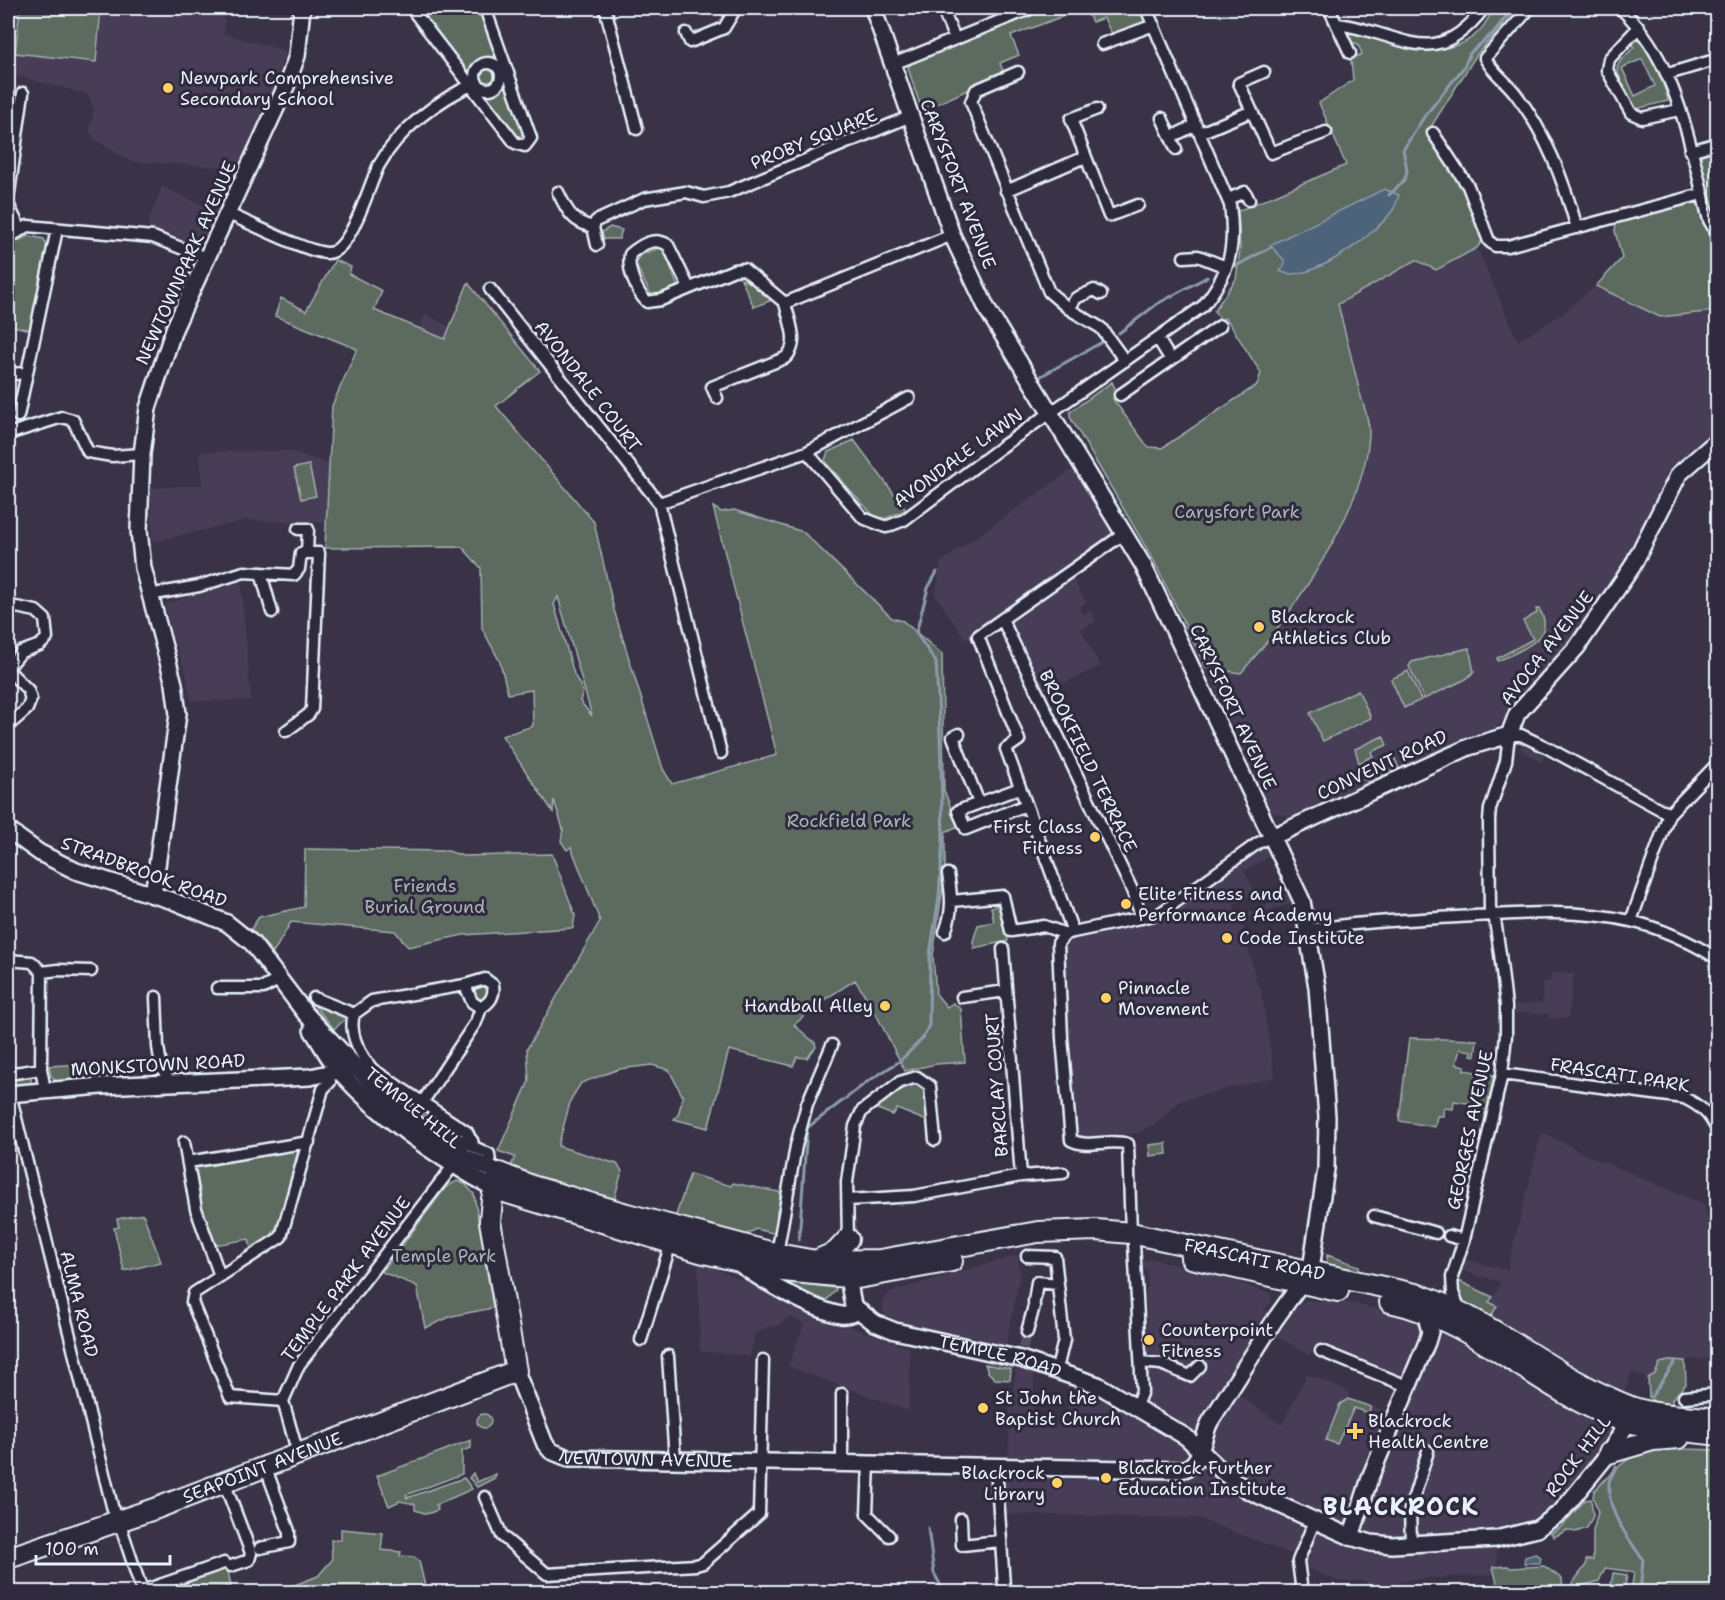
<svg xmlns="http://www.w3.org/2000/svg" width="1725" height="1600" font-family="'Shantell Sans',sans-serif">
<rect width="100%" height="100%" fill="#3a3348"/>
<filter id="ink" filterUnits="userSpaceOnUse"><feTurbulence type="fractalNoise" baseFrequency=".0167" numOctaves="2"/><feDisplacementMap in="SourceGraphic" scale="12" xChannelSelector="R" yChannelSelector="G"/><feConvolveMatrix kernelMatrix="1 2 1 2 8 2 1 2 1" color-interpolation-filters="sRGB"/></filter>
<g filter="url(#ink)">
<!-- built -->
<path fill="#473e56" d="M8,8H225L224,34L286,51L273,92L237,168L129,161L94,139L89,130L94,110L88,94L8,74Z
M162,187L217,211L198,251L149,232V219Z
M1477,248L1518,341L1559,316L1596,286L1660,317L1717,311V430L1666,474L1643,529L1601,601L1573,639L1498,726L1293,817L1272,812L1206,668L1241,673L1268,642L1291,611L1346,516L1366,465L1370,430L1338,304L1416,260L1436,270Z
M425,314L450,327L445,340L419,329Z
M290,451L328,464L327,523L247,520L152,542L151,488L202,485L200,452Z
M1074,468L1115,529V535L1003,614L992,618L990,624L966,640L935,595L941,562Z
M1071,575L1086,603L1079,607L1083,615L1091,611L1096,621L1081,629L1100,666L1044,693L1007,621Z
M241,582L251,700L191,701L186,673L173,638L165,604Z
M1523,745L1544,756L1541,762L1520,749Z
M1262,847H1266L1271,856L1244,871L1255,892L1233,905L1238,917L1290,893L1294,904L1277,907L1243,926L1257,985H1260L1275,1077L1182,1100L1154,1124L1137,1133L1073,1138L1062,945L1072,938L1161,921Z
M1551,973L1574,974L1568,1018H1549V1014H1529V1012L1515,1014V1005L1542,1003V982H1550Z
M1542,1132L1585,1154L1703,1204L1717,1246V1359L1673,1360L1660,1363L1654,1375L1648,1378L1632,1372L1609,1430L1608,1438L1560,1504L1543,1518L1495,1532L1498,1574L1412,1579L1388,1585H1366V1581H1338L1305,1567L1293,1555L1198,1518L1004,1514L1002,1476L1008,1475L1010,1395L1013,1394L1016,1369L1034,1373V1425H1067V1385L1121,1409L1139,1410L1149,1386L1146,1290L1148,1287L1147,1270L1143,1269V1261L1151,1259L1201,1270L1271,1294L1272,1301L1264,1309L1266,1311L1259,1322L1257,1330L1221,1388L1228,1394L1240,1396L1282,1425L1307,1374L1348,1391V1398L1394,1413L1426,1363L1437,1335L1443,1332L1470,1348L1501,1282L1462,1271L1464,1259L1507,1270Z
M1018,1255L1020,1275L1005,1349L968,1337L892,1321L885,1316L882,1302L890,1292Z
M698,1261L840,1323L910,1348L909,1411L788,1366L804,1324L790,1317L777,1326H769L755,1334L749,1356L700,1351Z
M1324,1298L1400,1313L1421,1322L1423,1331L1403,1378L1315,1345L1309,1355L1277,1336L1299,1304L1307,1300L1323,1302Z"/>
<!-- green -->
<path fill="#5c6b61" stroke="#a2aeac" stroke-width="1.5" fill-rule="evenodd" d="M20,8H101L96,62L15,53Z
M416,8H481L496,52L494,59L481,63L471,73L468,72Z
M1051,8H1084L1011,36L1019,55L1000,63L1004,73L922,111L908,68L912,62Z
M1085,8H1141L1145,21L1142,24L1116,35L1110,31L1104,18L1092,22Z
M1493,8H1518L1477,54L1427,133L1464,186L1483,240L1477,248L1436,270L1416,260L1338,304C1345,333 1353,363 1360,393C1363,405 1370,420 1369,433C1367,508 1290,617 1241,673L1206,668L1154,561L1070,417V412L1112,382L1117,393L1113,399L1148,447L1162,448L1257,385L1261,373L1228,321L1224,318L1221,320L1214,311L1236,279L1240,249L1238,211L1346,165L1319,103L1353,80L1351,59L1362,54L1358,44L1350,42L1349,33L1357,32C1405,45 1469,71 1493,8Z
M1635,39C1647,42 1666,88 1668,101L1636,109C1632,101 1613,73 1618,65C1621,59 1629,53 1634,47L1631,44ZM1642,59L1655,86L1635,96L1622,68Z
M480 76a8 8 0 1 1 16 0a8 8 0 1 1-16 0Z
M505,75L524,132L521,136H516L478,90C493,93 500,89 505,75Z
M1717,149H1718L1717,211L1713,206L1700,161L1702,153Z
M1695,201L1701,204L1717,244L1715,311L1660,317L1596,286L1622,258L1615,231L1616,223Z
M610,227L622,230L619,239H604L602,232Z
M28,236L44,239L48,249L31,330L8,325V246Z
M659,248L664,250L678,287L652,297L635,263L640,255Z
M335,260L351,267L349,274L382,291L374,310L445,339L468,283L540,371L496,406L594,522L614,610L663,769L672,784L777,755L713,507L721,512L734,510L803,532L892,618L903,621L942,654L944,790L958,826L945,832V872L933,956L936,994L947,1007L953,1003L961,1009L965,1062L936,1064L905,1071L872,1006L855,980L819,1003L794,1025L815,1043L816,1047L807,1058L797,1057L793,1066L729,1050L708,1128L674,1119L678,1115L683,1097L669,1070L652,1065L619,1069L581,1083L571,1099L558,1146L617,1164L622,1171L614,1200L510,1168L515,1157L498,1151L529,1081L527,1049L600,921L571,847L567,850L561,841L563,829L554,800L553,812L502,736L533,726L532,690L508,694L500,662L482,628L481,568L462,547L325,548L332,406L357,349L275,316L281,298L306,311ZM558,597L592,716L580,701L583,692L574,674L554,604Z
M741,279L751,283L772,300L754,307Z
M854,440L906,510L884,519L873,515L828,465L825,460L828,452Z
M309,465L316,496L301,499L294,468Z
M1536,609H1539C1559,638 1517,652 1498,661L1497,658L1533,639L1523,621L1537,613Z
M1469,648L1474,672L1466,679L1424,699L1409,666L1412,662Z
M1408,671L1421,700L1404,708L1391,679Z
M1358,690L1371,718L1323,741L1310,713Z
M1383,736L1387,745L1371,752L1373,756L1359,763L1355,749Z
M1395,759L1400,771L1372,784L1363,779L1362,771L1370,774Z
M305,849L448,851L463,856L552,854L575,915L573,928L463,935L408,947L395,931L291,922L273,953L251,929L259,917L304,907Z
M1714,864L1717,865V896L1709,892Z
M1001,905L1008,941L974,948L973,941L978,925L994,922L991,907Z
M475 992a7 7 0 1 1 14 0a7 7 0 1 1-14 0Z
M316,1003L341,1014L346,1019L334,1029L314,1005Z
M1409,1038L1477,1040L1475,1056L1471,1055L1472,1051L1460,1049L1456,1064L1465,1066L1464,1070L1494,1075L1486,1114L1473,1112L1474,1104L1454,1101L1453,1109L1444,1108L1443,1116H1437L1435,1127L1399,1121Z
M98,1063L99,1080L57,1081L51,1076L49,1066Z
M31,1075V1083L8,1088V1078Z
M379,1079L462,1135L460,1136L418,1112Z
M912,1083L922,1086L925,1090L927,1121L897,1109L893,1115L875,1108Z
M1166,1143L1167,1154L1150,1156L1149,1145Z
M298,1150L280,1223L269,1238L251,1249L249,1239L215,1245L202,1210L196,1168Z
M690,1174L731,1186L733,1183L784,1193L781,1209L777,1210V1234L756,1229L746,1235L675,1218Z
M457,1181L465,1184L474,1194L493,1308L452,1316L425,1328L417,1286L382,1272L446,1187Z
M143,1214L161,1262L124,1271L114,1228L119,1227L117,1219Z
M1327,1255L1359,1266V1271L1365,1273L1364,1276L1331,1268L1327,1262Z
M1459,1281L1493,1297L1489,1302L1497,1306L1490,1318L1464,1308L1457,1295Z
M790,1282L835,1288L836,1290L826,1301L786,1283Z
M1673,1360L1685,1361L1686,1384L1672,1399V1406L1656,1403L1649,1397L1648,1378L1655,1374L1660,1363Z
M985,1364L1011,1369L1010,1380L995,1379L988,1372Z
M1348,1399L1371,1407L1368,1413L1354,1408L1337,1444L1326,1440L1340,1404Z
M477 1421a7 7 0 1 1 14 0a7 7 0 1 1-14 0Z
M471,1440V1448L462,1451V1474L406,1495L407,1498L464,1478L472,1489L436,1505L438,1510L427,1514L415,1510V1504L400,1501L389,1506L377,1476Z
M1682,1446L1684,1449L1717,1450V1516L1710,1530L1717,1533V1592H1631L1634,1572L1605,1568L1599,1581L1573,1588L1572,1584L1586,1565V1560H1593V1531L1598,1512L1593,1497L1594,1491C1627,1457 1632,1450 1682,1446Z
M473,1473L477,1482L496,1474L495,1478L477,1487L469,1478Z
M1591,1499L1593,1516L1587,1528L1576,1532L1567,1530L1554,1537L1551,1533L1561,1527L1585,1500Z
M341,1529L383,1533L381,1550L401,1552L400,1556L414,1557L419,1561L425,1586L421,1592H276L318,1576L332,1560L331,1540H341Z
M227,1566L231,1586L200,1592H153Z
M1508,1566L1510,1568L1544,1566L1562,1579L1563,1591L1495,1592L1497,1583L1493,1567Z
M1613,1573L1627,1575L1624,1592H1610Z"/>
<!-- water -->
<path fill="#4e6379" stroke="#8c9cac" stroke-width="1.5" d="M1384,189L1399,195C1397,199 1396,204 1394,208C1380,232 1307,287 1280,271L1284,267L1285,261L1270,245Z
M1535,1554L1541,1557L1540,1563H1524L1525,1557Z"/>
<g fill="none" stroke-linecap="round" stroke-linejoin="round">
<!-- stream -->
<path stroke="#8c9cac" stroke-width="3" d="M1389,195C1410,176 1409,177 1403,150L1424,117L1464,67L1470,53L1493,33L1513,8
M1236,266L1271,247
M1119,333L1157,304L1207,277
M1036,379L1102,342
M799,1240L807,1128L867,1082L900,1061L923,1038L929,1025L930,955L939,897L943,837L940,735L936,662L916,633L928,588L937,572
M1652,1396L1675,1362
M1616,1466C1615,1473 1609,1477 1609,1483C1607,1513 1628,1537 1643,1560L1640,1592
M928,1528L934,1573L944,1592"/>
<!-- street-tunnel -->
<path stroke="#545062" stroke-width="10" stroke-dasharray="10 5" stroke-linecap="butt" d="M1023,1348L1027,1332"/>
<!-- street casing -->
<g stroke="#e8f1f8" stroke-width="15">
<path id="street" d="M411,8L515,143L525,146L531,138L485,8
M605,8L637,129
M942,8L955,39
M1329,8L1350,53
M1530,8L1485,58C1492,72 1506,81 1515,93C1546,133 1563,179 1577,228
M1620,8C1678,60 1690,148 1709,220L1718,236
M1337,24C1402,32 1434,74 1484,8
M1639,27L1609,59L1607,70L1631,113L1642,118L1679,110
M686,33L690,42L724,28L736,8
M1102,44L1154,25
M475 76a13 13 0 1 1 26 0a13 13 0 1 1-26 0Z
M893,64L1032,8
M1018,72L976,90L971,102L1049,292L1069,309L1076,298L1094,290L1101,294
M1264,72L1239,83L1271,153L1326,132
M1668,74L1718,59
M1097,109L1071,119L1109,216L1138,205
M1162,118L1176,149
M1200,133L1252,111
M1433,133L1468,186L1489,241L1495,246H1508L1702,194
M1171,137L1196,125
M1690,151L1718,143
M1006,191L1085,157
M558,192C567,211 572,222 593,227
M1228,199L1245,192L1249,200
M8,200L23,93
M8,204L20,229
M228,214C251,223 306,252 327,253C351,254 369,184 379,165C399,129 439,99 476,83
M8,238L28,226L153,237L206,258
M597,245L593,227L596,221L644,199L686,192L704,197L729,192L911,116
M1184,257L1198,256L1226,267
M689,288L668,245C654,236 641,245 630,254C627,268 636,292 647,302L661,300L734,270L744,269L785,303L952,235
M490,289L659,503L807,452L909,398
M1069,309L1101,328L1125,361
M1158,339L1171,360
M8,374L26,373
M1120,395L1220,326
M717,398L712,387L785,358C801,344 789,322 785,303
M18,416L57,229
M8,434L62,417L73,420L88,452L112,456L142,454
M807,452L863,518L886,527L904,520L1000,448L1203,306C1230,272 1236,248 1230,205L1146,8
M659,503L721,753
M298,529H308L307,553
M261,573L272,612
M149,595L199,586L244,572L294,575L299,569L301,553H319L312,709L309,714L286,731
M1002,619L1132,890L1142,918
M8,668L21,652L40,645L47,638L45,619L36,611L16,607
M8,670L28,690L31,699L27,709L8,726
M959,734L953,737L979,803
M1020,788L958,811L966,829L1026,805
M952,901L1003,896L1011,931L1044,926L1066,934
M1631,921L1669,814L1718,763
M1307,930C1357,922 1407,920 1457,917C1513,914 1575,908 1630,921C1661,928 1691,942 1718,959
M945,932C953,912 952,896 948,874
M1073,932L1006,749L1019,740L978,636L1125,533
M1003,949L1021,1176
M8,960L32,962L42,972L41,1069L45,1090
M42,972L58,970L91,971
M465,985L485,979L493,985C495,996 490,1002 481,1008
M217,988H263L280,979
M156,997L158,1047L161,1065L170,1084
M962,997L1006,991
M314,998L354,1014
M481,1008L472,1002L465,985L372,1001L354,1014C348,1034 360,1054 372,1069L467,1132L474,1147L489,1154L490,1163L497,1171
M8,1074L41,1069
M1502,1074L1684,1098C1701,1106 1710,1114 1718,1132
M10,1094L116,1522
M422,1103L476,1022L481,1008
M184,1142L196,1209L220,1276
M188,1162L309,1142
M848,1200L914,1196L1021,1176L1063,1173
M1374,1216L1436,1233
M1131,1233L1128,1144C1110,1138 1088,1149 1071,1140L1062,1038L1058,943L1066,934L1073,932L1159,914L1258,843L1274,836
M1449,1236L1464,1240
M848,1244L847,1182L855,1126L862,1111L900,1082L917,1077L930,1086L935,1140
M1134,1244L1142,1391L1136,1406
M777,1254L796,1146L807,1104L832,1045
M1027,1256L1055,1257L1064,1340L1057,1369
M1034,1302L1037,1282L1058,1284
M1461,1312L1453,1293L1452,1277L1464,1240L1502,1074L1506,1035V1006L1500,954L1495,920L1490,910L1489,821L1490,809L1506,761L1509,735H1521L1546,747L1669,814
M1027,1332L1034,1306
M641,1340L671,1243
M1321,1351L1407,1386
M668,1356L675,1460
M1141,1362L1161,1364L1190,1376L1200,1366
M1684,1397L1718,1394
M283,1401L230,1397L192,1302L194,1293L281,1237L323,1089L330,1082
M298,1454L283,1401L299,1365L453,1166
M842,1463V1394
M869,1464L867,1514L889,1536
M996,1466L1004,1586L1007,1592
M224,1482L251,1553L249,1560L231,1566
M485,1497L502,1536L547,1574L696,1565L703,1563L759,1514L763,1360
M961,1519L962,1545L1000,1541
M119,1521L142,1591L224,1563
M1411,1543L1410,1510L1428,1451
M260,1548L289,1542V1531L265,1466
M1302,1592L1298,1561L1315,1520"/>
</g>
<!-- secondary casing -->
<g stroke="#e8f1f8" stroke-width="20">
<g id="secondary">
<path d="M8,830L40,853L76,871L173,901L227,923L252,943L305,1013L389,1102L447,1148L499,1173"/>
<path d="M1274,836L1469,747L1509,735L1517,714L1577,647L1632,567L1679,474L1718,440"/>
<path d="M153,895L178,714L174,684L143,568L139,530L142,454L148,408L174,329L287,84L297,56L302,8"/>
<path d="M312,1030C321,1043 329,1060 340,1072C383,1120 438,1158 495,1189"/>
<path d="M8,1094L101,1086L310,1077L354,1068"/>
<path d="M439,1137L462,1143L470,1142"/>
<path d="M736,1261C758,1279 813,1310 841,1315C848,1316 854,1313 860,1311"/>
<path id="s1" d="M850,1268L848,1277L853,1306L875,1323L895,1331L1021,1359L1098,1385L1186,1437L1225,1474L1249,1491L1351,1537L1371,1543L1392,1545L1496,1539L1537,1529L1561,1512L1609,1453L1628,1422"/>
<path id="s2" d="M516,1371L545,1444L551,1451L568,1458L1180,1470C1203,1467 1201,1439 1210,1422L1274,1321L1311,1269L1326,1169L1327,1117L1317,987L1302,901L1143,565L988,311L952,235L873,8"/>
<path d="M1351,1537L1371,1475L1427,1342L1430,1332L1425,1312"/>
</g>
</g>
<!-- highway casing -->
<g stroke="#e8f1f8" stroke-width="24">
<g id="highway">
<path d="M495,1189L700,1252L783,1271L858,1278L952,1261"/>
<path d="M1191,1258L1338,1291"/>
<path d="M818,1260L836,1252L848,1239"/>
<path d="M1390,1302C1470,1319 1531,1382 1605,1414C1639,1429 1681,1430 1718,1435"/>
<path d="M1609,1453L1653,1440L1679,1438"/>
<path id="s3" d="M8,1558L157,1508L516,1371L490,1221L492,1199L499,1173L532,1186L627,1214L777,1254L816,1261L880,1260L1038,1232L1096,1230L1131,1233L1420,1295C1495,1321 1556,1379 1631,1407C1657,1416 1690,1416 1718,1419"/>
</g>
</g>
<!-- street -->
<use href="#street" stroke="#2f2a3d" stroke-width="10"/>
<!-- secondary -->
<use href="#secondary" stroke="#2f2a3d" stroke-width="15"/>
<!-- highway -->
<use href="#highway" stroke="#2f2a3d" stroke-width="20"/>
</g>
</g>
<!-- markers -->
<g fill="#ffd166" stroke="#2f2a3d" stroke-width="2">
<circle cx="168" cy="88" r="6"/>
<circle cx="1259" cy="627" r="6"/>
<circle cx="1095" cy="837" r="6"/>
<circle cx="1126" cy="904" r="6"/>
<circle cx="1227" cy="938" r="6"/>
<circle cx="1106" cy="998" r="6"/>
<circle cx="885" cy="1006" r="6"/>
<circle cx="1149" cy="1340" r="6"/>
<circle cx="983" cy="1408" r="6"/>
<path d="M1352 1422h6v6h6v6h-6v6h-6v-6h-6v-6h6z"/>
<circle cx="1106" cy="1478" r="6"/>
<circle cx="1057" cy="1483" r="6"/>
</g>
<g text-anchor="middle" stroke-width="6" stroke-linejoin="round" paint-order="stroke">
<!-- poi labels -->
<g font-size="18" fill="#e8f1f8" stroke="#2f2a3d" text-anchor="start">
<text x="180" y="84">Newpark Comprehensive<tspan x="180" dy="21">Secondary School</tspan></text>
<text x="1271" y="623">Blackrock<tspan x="1271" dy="21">Athletics Club</tspan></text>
<text x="1083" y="833" text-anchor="end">First Class<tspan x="1083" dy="21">Fitness</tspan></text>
<text x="1138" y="900">Elite Fitness and<tspan x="1138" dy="21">Performance Academy</tspan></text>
<text x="1239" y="944">Code Institute</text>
<text x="1118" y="994">Pinnacle<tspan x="1118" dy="21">Movement</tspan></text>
<text x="873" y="1012" text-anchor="end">Handball Alley</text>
<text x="1161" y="1336">Counterpoint<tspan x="1161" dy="21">Fitness</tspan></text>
<text x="995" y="1404">St John the<tspan x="995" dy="21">Baptist Church</tspan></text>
<text x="1368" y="1427">Blackrock<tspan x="1368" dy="21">Health Centre</tspan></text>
<text x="1118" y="1474">Blackrock Further<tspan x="1118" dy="21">Education Institute</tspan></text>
<text x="1045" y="1479" text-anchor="end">Blackrock<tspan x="1045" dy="21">Library</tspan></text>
</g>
<!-- street labels -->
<g font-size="18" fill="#e8f1f8" stroke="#2f2a3d">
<text transform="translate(814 139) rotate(-22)" y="6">PROBY SQUARE</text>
<text transform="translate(958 184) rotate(69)" y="6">CARYSFORT AVENUE</text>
<text transform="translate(186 263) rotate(-66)" y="6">NEWTOWNPARK AVENUE</text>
<text transform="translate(588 386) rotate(52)" y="6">AVONDALE COURT</text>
<text transform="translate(958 458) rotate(-36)" y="6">AVONDALE LAWN</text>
<text transform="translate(1547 648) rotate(-52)" y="6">AVOCA AVENUE</text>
<text transform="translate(1233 707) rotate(65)" y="6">CARYSFORT AVENUE</text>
<text transform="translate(1088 761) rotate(64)" y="6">BROOKFIELD TERRACE</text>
<text transform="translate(1382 765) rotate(-25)" y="6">CONVENT ROAD</text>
<text transform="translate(144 872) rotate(20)" y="6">STRADBROOK ROAD</text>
<text transform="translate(158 1065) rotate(-3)" y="6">MONKSTOWN ROAD</text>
<text transform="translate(1620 1075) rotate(9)" y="6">FRASCATI PARK</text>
<text transform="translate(997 1085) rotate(-94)" y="6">BARCLAY COURT</text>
<text transform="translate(413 1108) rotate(39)" y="6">TEMPLE HILL</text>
<text transform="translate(1470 1130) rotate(-78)" y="6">GEORGES AVENUE</text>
<text dy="6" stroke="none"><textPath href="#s3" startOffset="1516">FRASCATI ROAD</textPath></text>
<text transform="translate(346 1279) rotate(-53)" y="6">TEMPLE PARK AVENUE</text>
<text transform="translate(79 1304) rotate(76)" y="6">ALMA ROAD</text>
<text dy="6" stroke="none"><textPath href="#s1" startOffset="196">TEMPLE ROAD</textPath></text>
<text transform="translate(1578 1456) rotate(-53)" y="6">ROCK HILL</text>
<text dy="6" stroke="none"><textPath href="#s2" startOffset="184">NEWTOWN AVENUE</textPath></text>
<text dy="6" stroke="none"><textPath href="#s3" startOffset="270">SEAPOINT AVENUE</textPath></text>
</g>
<!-- park labels -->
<g font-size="18" fill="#a9b5b4" stroke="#2f2a3d">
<text x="1237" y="518">Carysfort Park</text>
<text x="849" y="827">Rockfield Park</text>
<text x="425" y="892">Friends<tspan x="425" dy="21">Burial Ground</tspan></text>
<text x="444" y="1262">Temple Park</text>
</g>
<!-- district labels -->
<g font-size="24" font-weight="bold" letter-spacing="1.5" fill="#e8f1f8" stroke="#2f2a3d">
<text x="1401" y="1515">BLACKROCK</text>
</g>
</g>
<!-- margin -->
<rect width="1725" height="1600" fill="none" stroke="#2f2a3d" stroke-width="30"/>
<rect x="15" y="15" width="1695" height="1570" fill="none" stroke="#e8f1f8" stroke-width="2" filter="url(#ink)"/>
<!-- scale -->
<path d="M36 1555v9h134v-9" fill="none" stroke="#e8f1f8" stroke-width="3"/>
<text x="45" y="1555" font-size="18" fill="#e8f1f8" stroke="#2f2a3d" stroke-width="4.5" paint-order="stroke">100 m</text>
</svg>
